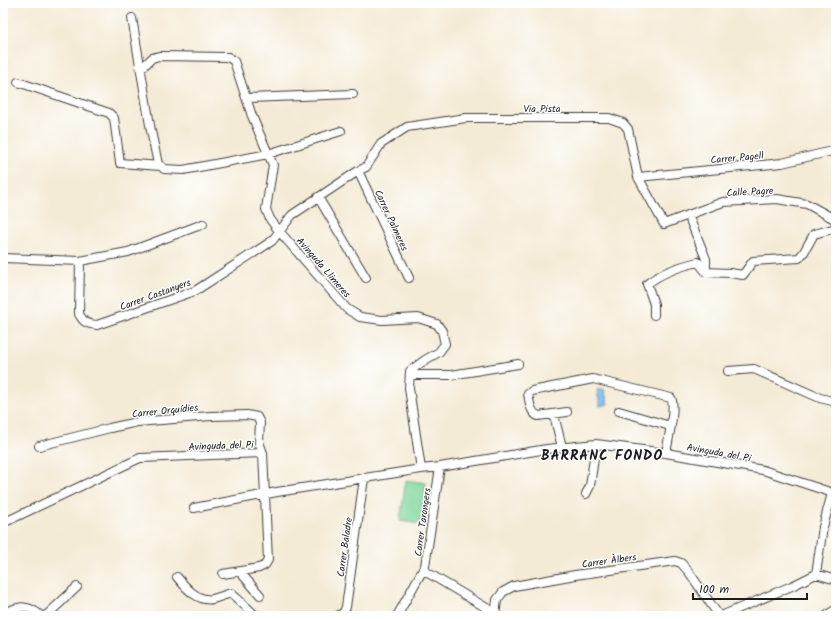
<svg xmlns="http://www.w3.org/2000/svg" width="839" height="619" font-family="Kalam,sans-serif">
<rect width="100%" height="100%" fill="#fff"/>
<filter id="ink" filterUnits="userSpaceOnUse"><feTurbulence type="fractalNoise" baseFrequency=".025" numOctaves="2"/><feDisplacementMap in="SourceGraphic" scale="8" xChannelSelector="R" yChannelSelector="G"/><feConvolveMatrix kernelMatrix="1 2 1 2 8 2 1 2 1" color-interpolation-filters="sRGB"/></filter>
<filter id="wash" filterUnits="userSpaceOnUse"><feTurbulence type="fractalNoise" baseFrequency=".012" numOctaves="4" result="noise"/><feDisplacementMap in="SourceGraphic" scale="16" xChannelSelector="R" yChannelSelector="G"/><feGaussianBlur stdDeviation="0.9" result="paint"/><feColorMatrix in="noise" values="0 0 0 0 0 0 0 0 0 0 0 0 0 0 0 0 0 1.4 0 .05"/><feComposite in="paint" operator="in"/></filter>
<g filter="url(#wash)">
<rect width="100%" height="100%" fill="#f4ebd6"/>
<!-- green -->
<path fill="#7dd599" stroke="#4c785a" d="M406,480L426,483L421,524L400,521Z"/>
<!-- water -->
<path fill="#74b9ea" stroke="#486a83" d="M604,389L608,404L600,406L597,390Z"/>
</g>
<g filter="url(#ink)">
<g fill="none" stroke-linecap="round" stroke-linejoin="round">
<!-- street casing -->
<g stroke="#3c3b38" stroke-width="10">
<path id="street" d="M132,18L151,131L158,164L164,169L183,170L268,154L341,131
M141,69L152,58L159,56L228,57L234,61L252,116L273,165L266,209L270,219L279,231L347,309L360,317L382,320L418,318L437,324L442,331L445,344L439,352L425,360L410,371L409,388L421,469
M18,82L109,113L114,118L120,163L161,166
M246,98L353,94
M358,171L409,278
M638,177L782,163L836,150
M318,197L366,278
M688,215L700,244L706,259V272
M3,258L80,261L79,314C84,323 87,324 97,325L195,291L272,241L292,215L358,171L366,167L381,144L407,127L466,118H609L623,123L628,129L638,177L664,224L723,202L777,199L807,204L836,220
M80,261L128,252L203,224
M654,315V304L647,284C662,272 681,266 698,262L706,272L730,273L743,275L753,261L799,258L804,252L814,234L836,228
M728,371L754,369L820,398L836,402
M410,375H451L518,364
M619,411L670,426
M567,412L538,416C530,412 530,403 528,394L532,391L593,379L671,398C676,407 668,441 666,453
M554,415L562,447
M39,446L110,428L137,422L211,416L247,415L257,417L260,423L259,442L263,453
M440,467L547,449L596,444L666,453L763,470L836,494
M586,494L590,486L596,444
M194,508L277,492L421,469L440,467L425,566L397,616
M3,523L140,458L263,453L268,560L265,565L259,568L223,574
M423,570L495,613
M240,572L260,595
M816,574L823,527L832,493
M177,577C186,588 198,602 213,599C219,597 225,595 231,593L256,616
M3,613C19,607 27,603 41,616
M44,616L48,614L77,587
M338,616L344,612L346,607L364,478
M495,616L497,600L503,592L514,586L575,575L675,561L681,563L689,572L719,616
M721,616L794,585L816,574L836,580
M826,616L836,609"/>
</g>
<!-- street -->
<use href="#street" stroke="#fff" stroke-width="8"/>
</g>
</g>
<g text-anchor="middle" stroke-width="3" stroke-linejoin="round" paint-order="stroke">
<!-- street labels -->
<g font-size="10" fill="#1c1c1c" stroke="#fff">
<text x="542" y="112">Via Pista</text>
<text transform="translate(737 157) rotate(-5)" y="4">Carrer Pagell</text>
<text transform="translate(750 191) rotate(-3)" y="4">Calle Pagre</text>
<text transform="translate(392 220) rotate(65)" y="4">Carrer Palmeres</text>
<text transform="translate(324 267) rotate(49)" y="4">Avinguda Llimeres</text>
<text transform="translate(155 294) rotate(-20)" y="4">Carrer Castanyers</text>
<text transform="translate(165 410) rotate(-6)" y="4">Carrer Orquídies</text>
<text transform="translate(221 445) rotate(-2)" y="4">Avinguda del Pi</text>
<text transform="translate(719 452) rotate(10)" y="4">Avinguda del Pi</text>
<text transform="translate(422 522) rotate(-82)" y="4">Carrer Tarongers</text>
<text transform="translate(344 547) rotate(-82)" y="4">Carrer Baladre</text>
<text transform="translate(609 560) rotate(-8)" y="4">Carrer Àlbers</text>
</g>
<!-- district labels -->
<g font-size="14" font-weight="bold" letter-spacing="1" fill="#1c1c1c" stroke="#fff">
<text x="602" y="460">BARRANC FONDO</text>
</g>
</g>
<!-- margin -->
<rect width="839" height="619" fill="none" stroke="#fff" stroke-width="16"/>
<!-- scale -->
<path d="M693 593v6h114v-6" fill="none" stroke="#1c1c1c" stroke-width="2"/>
<text x="699" y="593" font-size="12" fill="#1c1c1c" stroke="#ffffff" stroke-width="3" paint-order="stroke">100 m</text>
</svg>
